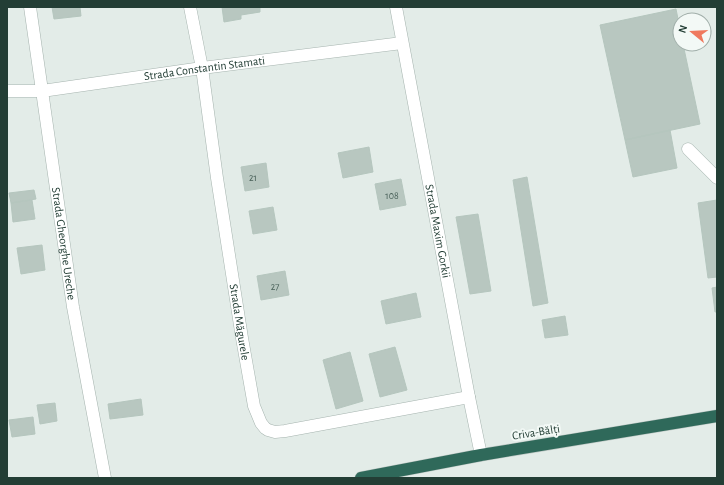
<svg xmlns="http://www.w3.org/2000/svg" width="724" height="485" font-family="'Alegreya Sans',sans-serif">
<rect width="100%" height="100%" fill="#e3ece8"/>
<!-- building -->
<path fill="#b8c7c0" stroke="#b5c6be" d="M52,7H80L81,16L54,19Z
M222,7H260V12L241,15V19L224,22Z
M676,9L680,29V44H683L700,124L625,140L600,25Z
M670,130L677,168L633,177L625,140Z
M369,147L373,172L343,178L338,153Z
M266,163L269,187L245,191L241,167Z
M527,177L548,303L533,306L513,180Z
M401,179L406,205L380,210L375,184Z
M34,190L36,199L11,203L9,193Z
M32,200L35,219L13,222L11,203Z
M717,200V277L708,278L698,203Z
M273,207L277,230L253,234L249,211Z
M478,214L491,291L470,294L456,217Z
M42,245L45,270L21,274L17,248Z
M285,271L289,295L261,300L257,276Z
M717,287V312H715L712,288Z
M416,293L421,317L386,324L381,301Z
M565,316L568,335L545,338L542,320Z
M395,347L407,390L380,397L369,354Z
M350,352L363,401L336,409L323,360Z
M141,399L143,415L110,419L108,404Z
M55,403L57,421L40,424L37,405Z
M33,417L35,434L12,437L9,420Z"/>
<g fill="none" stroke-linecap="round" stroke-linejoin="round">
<!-- minor casing -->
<g stroke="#a6b4af" stroke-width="13">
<g id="minor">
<path id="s1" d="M30,7L73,307L105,478"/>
<path id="s2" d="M190,7L202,68L217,178L242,338L254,406L261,423L265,428L268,430L275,432L285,431L469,397"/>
<path id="s3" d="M396,7L469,397L481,455"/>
<path id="s4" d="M7,91H42L202,68L402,43"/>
<path d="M688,149L717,178"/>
</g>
</g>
<!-- highway casing -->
<g stroke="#c1c9c6" stroke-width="13">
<path id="highway" d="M361,478L481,455L717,416"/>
</g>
<!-- minor -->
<use href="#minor" stroke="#fff" stroke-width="12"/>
<!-- highway -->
<use href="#highway" stroke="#2f695a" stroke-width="12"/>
</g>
<g text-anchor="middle" stroke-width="4" stroke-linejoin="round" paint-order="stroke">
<!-- number labels -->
<g font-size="10" fill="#486058">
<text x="253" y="181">21</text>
<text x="392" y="199">108</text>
<text x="275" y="290">27</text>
</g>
<!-- street labels -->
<g font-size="12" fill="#233e35" stroke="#f3f9f6">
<text dy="4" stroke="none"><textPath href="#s4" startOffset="199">Strada Constantin Stamati</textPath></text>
<text dy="4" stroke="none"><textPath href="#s3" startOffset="228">Strada Maxim Gorkii</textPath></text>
<text dy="4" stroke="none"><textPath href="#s1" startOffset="239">Strada Gheorghe Ureche</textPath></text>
<text dy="4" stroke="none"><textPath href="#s2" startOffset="319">Strada Măgurele</textPath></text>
<text transform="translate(536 432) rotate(-9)" y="4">Criva-Bălți</text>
</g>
</g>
<!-- border -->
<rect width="724" height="485" fill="none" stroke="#233e35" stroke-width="16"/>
<!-- north arrow -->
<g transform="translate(692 32) rotate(288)"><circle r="19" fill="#f3f9f6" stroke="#a0aea9"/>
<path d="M0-3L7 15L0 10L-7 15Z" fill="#ef795e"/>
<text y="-6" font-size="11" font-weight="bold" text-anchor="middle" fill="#233e35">N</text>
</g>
</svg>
